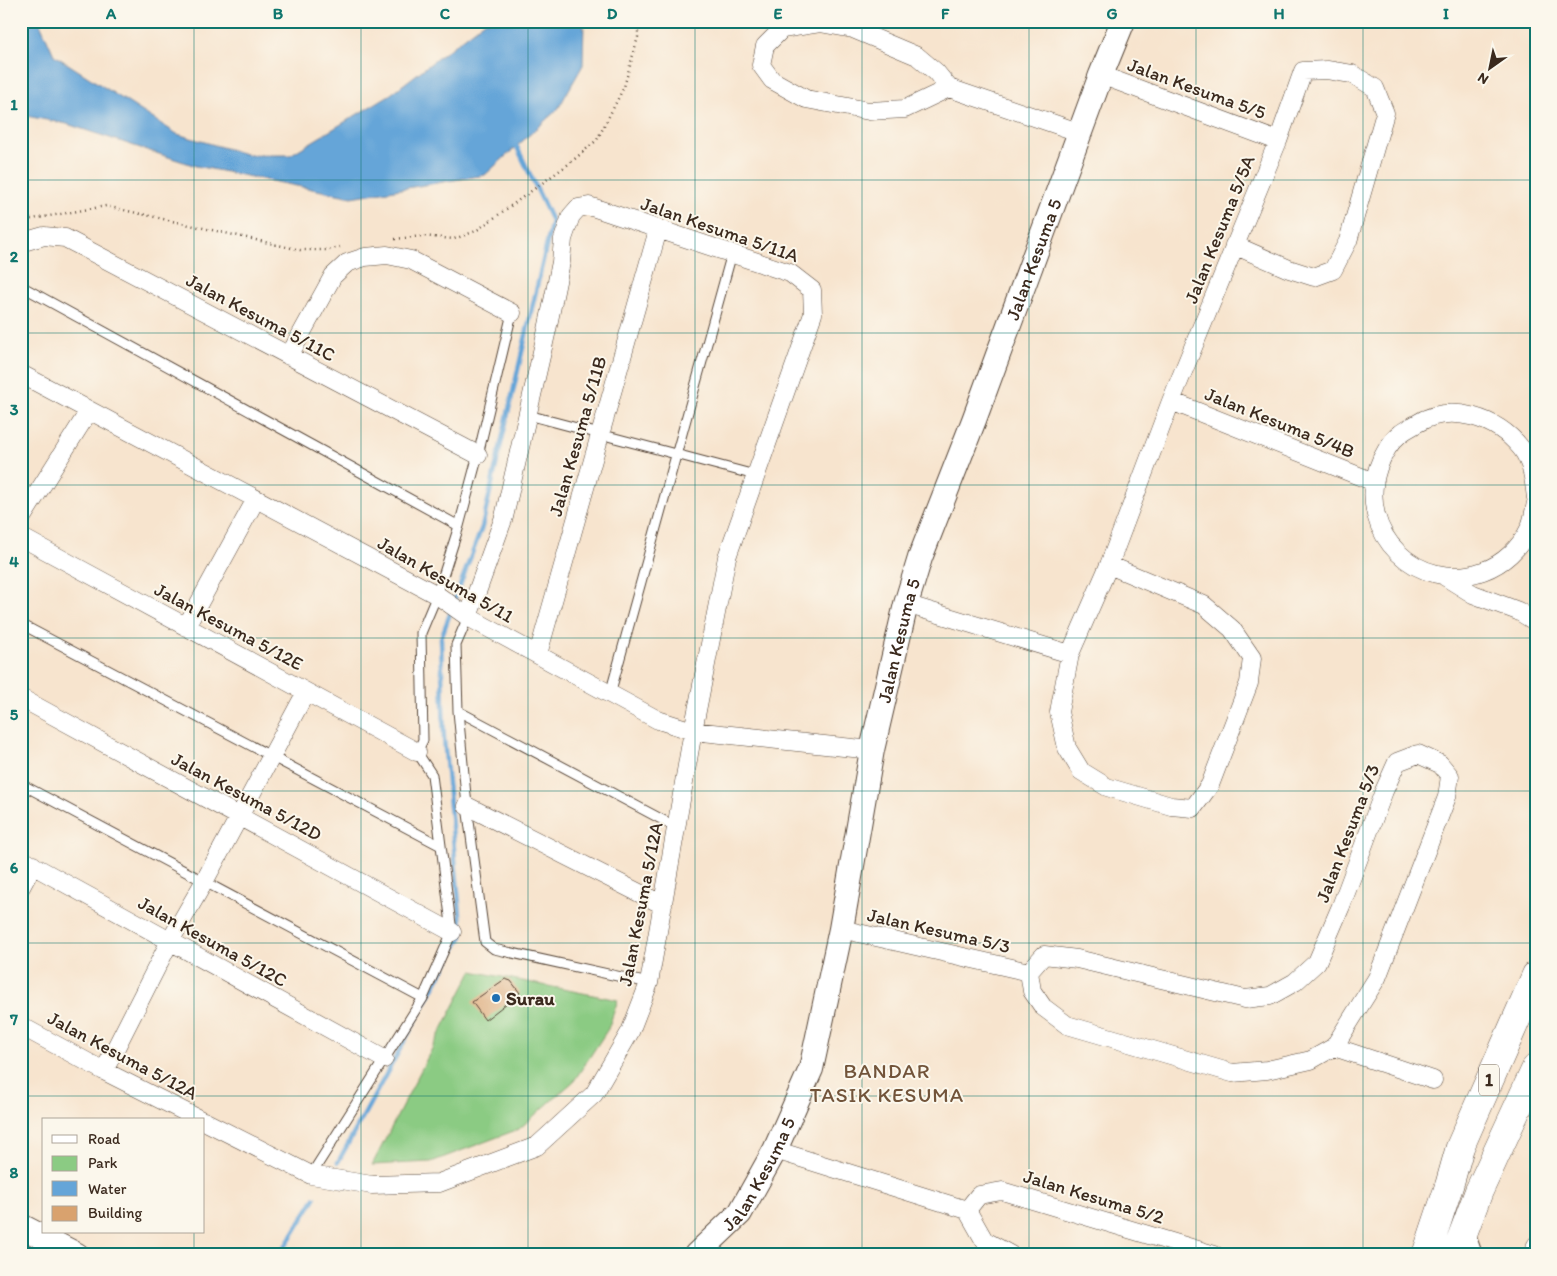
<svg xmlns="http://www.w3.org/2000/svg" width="1557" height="1276" font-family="Itim,sans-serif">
<rect width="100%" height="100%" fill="#fbf7ec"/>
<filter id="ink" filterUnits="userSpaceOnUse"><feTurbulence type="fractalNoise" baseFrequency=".02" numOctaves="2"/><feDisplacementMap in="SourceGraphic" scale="10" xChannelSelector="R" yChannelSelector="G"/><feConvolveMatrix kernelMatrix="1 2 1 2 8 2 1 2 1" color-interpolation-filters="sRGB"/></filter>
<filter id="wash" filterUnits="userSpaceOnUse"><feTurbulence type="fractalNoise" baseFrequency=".0096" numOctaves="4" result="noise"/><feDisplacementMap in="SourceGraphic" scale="20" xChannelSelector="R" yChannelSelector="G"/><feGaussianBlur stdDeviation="1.12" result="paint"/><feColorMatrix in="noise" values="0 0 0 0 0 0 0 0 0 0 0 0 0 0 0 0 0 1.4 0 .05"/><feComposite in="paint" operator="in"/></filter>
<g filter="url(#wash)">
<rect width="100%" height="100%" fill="#f7e4ce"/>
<!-- green -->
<path fill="#8bcb83" stroke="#637a50" d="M472,971L618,1000L608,1029L574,1081L519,1129L431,1162L372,1165Z"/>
<!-- water -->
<path fill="#65a5d8" stroke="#50687b" d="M21,21H39L54,55L177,134L249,155H290L391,94L486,21H584L583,65L558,109L485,175L352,197L196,166L67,124L21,115Z"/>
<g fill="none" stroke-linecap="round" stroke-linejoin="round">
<!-- stream -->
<path stroke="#65a5d8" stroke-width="4.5" d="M454,601L482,527L552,221L517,147
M338,1162L462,936L444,739L441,638L451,611
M280,1255L315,1198"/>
</g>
<g id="blocks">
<!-- building -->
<path fill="#d9a26e" d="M505,979L511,981L520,993L485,1020L472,1002Z"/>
</g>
</g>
<g filter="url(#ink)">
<use href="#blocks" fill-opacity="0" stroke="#574638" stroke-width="1"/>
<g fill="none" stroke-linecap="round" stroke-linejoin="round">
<!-- lane casing -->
<g stroke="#574638" stroke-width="11">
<path id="lane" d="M21,286L459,526
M528,415L755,475
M468,617L456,645L458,711L467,806L485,942L494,949L649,983
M21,624L441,846
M610,694L732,253
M458,711L676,827
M21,784L423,998
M311,1175L423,998L452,932L432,775L417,752L423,740L421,633L437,595L459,526L478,455L512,313
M1470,1233L1478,1255"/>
</g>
<!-- street casing -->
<g stroke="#574638" stroke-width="19">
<path id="street" d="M1101,75L1278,141
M949,88L905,109L869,111L806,99L772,80L761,65L765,46L782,29L820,23L853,29L917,56L936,72L949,88L1081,133
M21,245L23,242L44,236L65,238L478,455
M289,356L333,276L347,263L365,257L387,255L411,260L512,313
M21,374L437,595L468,617L658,720L693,731L872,750
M1171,401L1374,482
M1536,498C1534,481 1532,462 1521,448C1497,418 1451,402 1416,424C1411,427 1405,430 1400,434C1390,442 1382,456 1378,468C1356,533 1418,594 1483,571C1503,564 1520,548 1529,529C1533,521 1534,511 1536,503
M21,519L89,411
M21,537L417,752
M1109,565L1204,605L1232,629L1252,658L1249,683L1210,785L1193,808L1171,806L1107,787L1081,771L1067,748L1059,712L1070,654L1109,565L1171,401L1278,141L1303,71L1327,70L1352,74L1375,88L1385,113L1348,241L1333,270L1314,277L1289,269L1234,245
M1444,576L1473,594L1518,611L1536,622
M906,604L1070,654
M186,627L256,499
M538,654L658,230
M21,698L452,932
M1418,754L1440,764L1450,776L1447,797L1377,978L1334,1047L1311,1060L1267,1070L1232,1073L1067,1025L1043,1007L1032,991L1029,972L1044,955L1077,959L1245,999L1270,996L1295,982L1317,962L1341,906L1384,791L1397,762Z
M467,806L663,905
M21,859L384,1059
M21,887L33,865
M841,929L1029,972
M21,1026L104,1071L201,1120
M1334,1047L1433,1080
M104,1071L170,941L204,882L306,692
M204,1121L311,1175L372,1185L439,1183L537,1146L594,1094L630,1032L649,983L693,731L727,557L813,314L812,290L790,273L589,206L578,208L571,216L563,239L561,262L547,330L504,517L468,617
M775,1150L967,1210L984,1240L1011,1255
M967,1210L979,1195L1002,1191L1215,1255
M1532,1255L1536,1245"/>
</g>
<!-- secondary casing -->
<g stroke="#574638" stroke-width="26">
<g id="secondary">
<path d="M21,1226L77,1255"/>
<path id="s1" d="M696,1255L740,1213L775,1150L811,1069L841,929L872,750L906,604L920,558L974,420L1101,75L1123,21"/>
</g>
</g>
<!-- primary casing -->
<g stroke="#574638" stroke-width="29">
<path id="primary" d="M1426,1255L1449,1186L1460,1147L1536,975
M1455,1255L1479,1191L1536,1068"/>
</g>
<!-- path -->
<path stroke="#574638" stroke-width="2.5" stroke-dasharray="1 4" stroke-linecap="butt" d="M21,221L106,206L300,250H327L340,247
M395,239L422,236L454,239L476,231L570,163L597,140L624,87L638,37V21"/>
<!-- lane -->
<use href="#lane" stroke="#fff" stroke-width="9"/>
<!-- street -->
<use href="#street" stroke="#fff" stroke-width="18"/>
<!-- secondary -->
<use href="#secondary" stroke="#fff" stroke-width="24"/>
<!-- primary -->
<use href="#primary" stroke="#fff" stroke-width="28"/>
</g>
</g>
<!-- grid -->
<path fill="none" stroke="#0f766e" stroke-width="1" stroke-opacity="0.55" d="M194,21V1120M361,21V1255M528,21V1255M695,21V1255M862,21V1255M1029,21V1255M1196,21V1255M1363,21V1255M21,180H1536M21,333H1536M21,485H1536M21,638H1536M21,791H1536M21,943H1536M21,1096H1536M194,1232V1255"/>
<!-- markers -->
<circle fill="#1f6fb2" stroke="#fbf7ec" stroke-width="2" cx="496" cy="998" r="5"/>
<g text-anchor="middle" stroke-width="4" stroke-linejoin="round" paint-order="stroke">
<!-- shield labels -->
<rect fill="#fbf7ec" stroke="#75685c" stroke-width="1" x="1479" y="1064.5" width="20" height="31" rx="4"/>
<g font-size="18" font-weight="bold" fill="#3b2a1e">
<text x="1489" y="1086">1</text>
</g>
<!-- street labels -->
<g font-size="19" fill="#3b2a1e" stroke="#fbf7ec">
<text transform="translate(1197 88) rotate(20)" y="7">Jalan Kesuma 5/5</text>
<text transform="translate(720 229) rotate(19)" y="7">Jalan Kesuma 5/11A</text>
<text transform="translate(1219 229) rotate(-68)" y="7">Jalan Kesuma 5/5A</text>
<text dy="7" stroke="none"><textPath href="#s1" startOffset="1064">Jalan Kesuma 5</textPath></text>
<text transform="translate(261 317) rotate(28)" y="7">Jalan Kesuma 5/11C</text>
<text transform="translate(1280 422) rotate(22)" y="7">Jalan Kesuma 5/4B</text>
<text transform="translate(577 436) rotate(-74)" y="7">Jalan Kesuma 5/11B</text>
<text transform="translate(446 579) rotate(30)" y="7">Jalan Kesuma 5/11</text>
<text transform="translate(229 626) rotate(28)" y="7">Jalan Kesuma 5/12E</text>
<text dy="7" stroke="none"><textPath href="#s1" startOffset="659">Jalan Kesuma 5</textPath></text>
<text transform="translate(247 796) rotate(28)" y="7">Jalan Kesuma 5/12D</text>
<text transform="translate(1347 833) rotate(-69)" y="7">Jalan Kesuma 5/3</text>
<text transform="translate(640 904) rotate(-79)" y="7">Jalan Kesuma 5/12A</text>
<text transform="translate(939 930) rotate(13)" y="7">Jalan Kesuma 5/3</text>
<text transform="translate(213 941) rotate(29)" y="7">Jalan Kesuma 5/12C</text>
<text transform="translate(123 1055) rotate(28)" y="7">Jalan Kesuma 5/12A</text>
<text dy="7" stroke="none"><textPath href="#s1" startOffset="104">Jalan Kesuma 5</textPath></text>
<text transform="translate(1094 1196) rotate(17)" y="7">Jalan Kesuma 5/2</text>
</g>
<!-- poi labels -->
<g font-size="19" font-weight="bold" fill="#3b2a1e" stroke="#fbf7ec" text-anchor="start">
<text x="506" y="1005">Surau</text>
</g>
<!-- quarter labels -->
<g font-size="21" letter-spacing="1" fill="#72543a" stroke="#fbf7ec">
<text x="887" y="1078">BANDAR<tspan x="887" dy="24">TASIK KESUMA</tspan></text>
</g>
</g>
<!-- margin -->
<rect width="1557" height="1276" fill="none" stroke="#fbf7ec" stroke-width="55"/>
<!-- legend -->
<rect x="42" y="1118" width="162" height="115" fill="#fbf7ec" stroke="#aea59a"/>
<rect x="52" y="1135" width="25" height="8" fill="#ffffff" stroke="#aea59a"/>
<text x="88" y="1144" font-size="15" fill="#3b2a1e">Road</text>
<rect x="52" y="1156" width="25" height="15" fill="#8bcb83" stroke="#aea59a"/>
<text x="88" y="1168" font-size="15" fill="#3b2a1e">Park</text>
<rect x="52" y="1181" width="25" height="15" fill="#65a5d8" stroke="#aea59a"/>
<text x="88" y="1194" font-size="15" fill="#3b2a1e">Water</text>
<rect x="52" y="1206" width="25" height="15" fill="#d9a26e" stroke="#aea59a"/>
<text x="88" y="1218" font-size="15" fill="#3b2a1e">Building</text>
<!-- north arrow -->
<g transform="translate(1490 68) rotate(213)" stroke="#fbf7ec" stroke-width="4" paint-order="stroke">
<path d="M0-4L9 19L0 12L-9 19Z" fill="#3b2a1e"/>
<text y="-8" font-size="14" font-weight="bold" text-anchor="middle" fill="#3b2a1e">N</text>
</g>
<rect x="28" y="28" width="1502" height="1220" fill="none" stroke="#0f766e" stroke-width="2"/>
<g font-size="16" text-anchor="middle" font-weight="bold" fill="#0f766e">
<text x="111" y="19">A</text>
<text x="278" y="19">B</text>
<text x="445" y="19">C</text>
<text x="612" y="19">D</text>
<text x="778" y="19">E</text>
<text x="945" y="19">F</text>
<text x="1112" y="19">G</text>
<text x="1279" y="19">H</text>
<text x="1446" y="19">I</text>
<text x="14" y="110">1</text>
<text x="14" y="262">2</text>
<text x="14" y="415">3</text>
<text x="14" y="567">4</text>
<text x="14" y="720">5</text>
<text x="14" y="873">6</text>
<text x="14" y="1025">7</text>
<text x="14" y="1178">8</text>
</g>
</svg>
